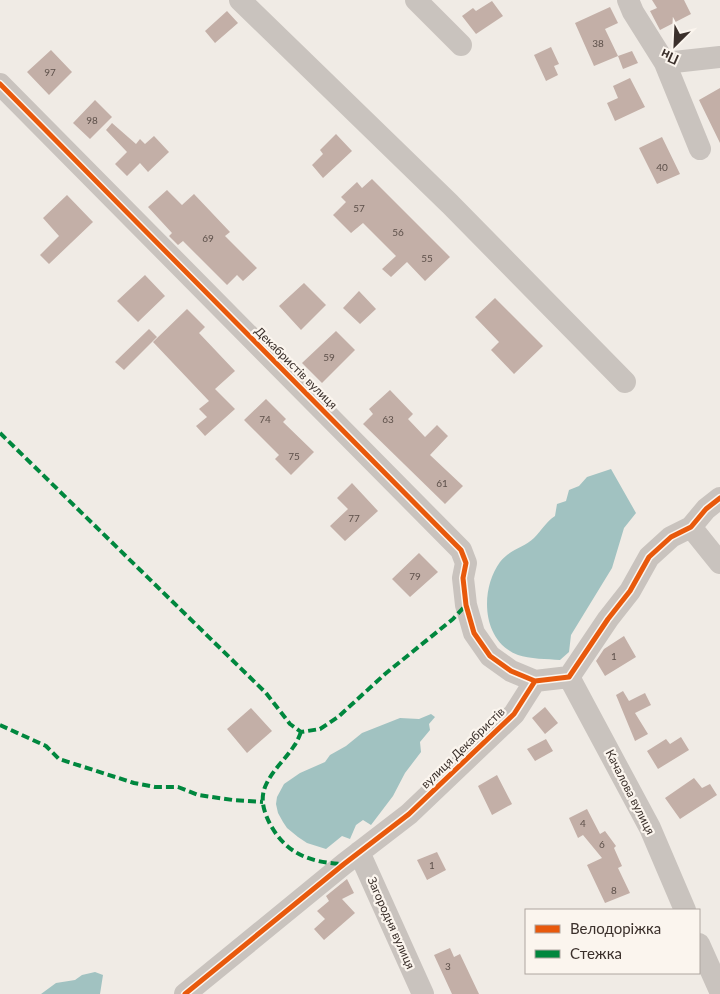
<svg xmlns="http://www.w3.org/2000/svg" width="720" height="994" font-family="Lato,sans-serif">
<rect width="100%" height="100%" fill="#f0ebe5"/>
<!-- water -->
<path fill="#a1c2c1" d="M611,469L636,513L624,528L612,568L571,635L569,652L560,660C548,659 529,659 518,655C481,641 480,589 500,562C510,549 524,548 534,538C542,530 546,522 555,516L557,504L566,501L569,490L579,486L587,477Z
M431,714L435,717L429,724L430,730L420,742L421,752L405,773L393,796L371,825L363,820L356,825L350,839L342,836L326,849L307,843L298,837L287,828L283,822L278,813L276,804L277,797L284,784L300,773L325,762L330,755L346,746L362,733L400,718L419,719Z
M95,972L103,975L100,994H41L56,983L75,980L82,975Z"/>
<!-- building -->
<path fill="#c3afa7" d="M652,0H684L691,14L660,30L650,11L657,8Z
M492,1L503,16L476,34L462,16L473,8L476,11Z
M610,7L618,23L605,29L618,56L594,66L575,23Z
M227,11L238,23L215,43L205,31Z
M551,47L559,64L554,66L558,75L546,81L534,55Z
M51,50L72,72L49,95L27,72Z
M632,51L638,63L623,69L618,56Z
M630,78L645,107L615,121L607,103L618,98L613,86Z
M720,88V143L699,100Z
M95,100L112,117L90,139L73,123Z
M112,123L136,144L140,139L145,144L154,136L169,152L148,172L140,163L127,176L115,164L127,152L106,130Z
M336,134L352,151L323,178L312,165L323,154L320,150Z
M662,137L680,174L657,184L639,148Z
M372,179L450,257L425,281L407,262L391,277L382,269L396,256L363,223L351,233L333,215L346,202L341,197L357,182L362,188Z
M167,190L182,205L194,194L230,232L225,236L257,268L243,281L237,275L227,285L183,241L178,245L169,236L172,233L148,207Z
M67,195L93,222L49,264L40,255L59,236L43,218Z
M145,275L165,296L138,322L117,301Z
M304,283L326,305L301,330L279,306Z
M359,291L376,309L360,324L343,308Z
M495,298L543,346L514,374L491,350L499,342L475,317Z
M187,309L205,327L199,333L235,371L215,389L235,409L205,436L196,426L207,417L199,409L209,401L153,342Z
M149,329L157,337L124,370L115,362Z
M336,331L355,350L322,383L302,363Z
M390,390L413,414L408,419L425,437L437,425L448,436L430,455L463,486L445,504L363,424L373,414L369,409Z
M266,399L286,419L283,422L314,452L291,475L275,459L279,455L244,420Z
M352,483L378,511L345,541L330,526L348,509L337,498Z
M419,553L438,572L410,597L392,579Z
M624,636L636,657L605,676L596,661L604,649Z
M623,691L629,701L645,693L651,705L635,713L648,734L635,741L616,695Z
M545,707L558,723L545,734L532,718Z
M251,708L272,731L247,753L227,729Z
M681,737L689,750L658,769L647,751L666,739L670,744Z
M546,739L553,751L535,761L527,749Z
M497,775L512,804L492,815L478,786Z
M694,778L702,788L710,784L717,795L680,819L665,798Z
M587,809L600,834L605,831L616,846L614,848L622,866L618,868L630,893L605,903L587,865L602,858L583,835L578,838L569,818Z
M437,852L446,870L427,880L417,860Z
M347,879L354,893L342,899L355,913L324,940L314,929L325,919L317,911L329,901L326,896Z
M450,948L454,957L460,954L479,994H452L434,955Z"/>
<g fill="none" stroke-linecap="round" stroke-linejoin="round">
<!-- minor -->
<path stroke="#c9c3be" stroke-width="22" d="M240,0L450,204L625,382
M416,0L461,45
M628,0L633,12L665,63L700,149
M665,63L720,57
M0,84L461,550L466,563L463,578L466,605L474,633L490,656L511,671L535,681
M691,527L720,563
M569,677L650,828L685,910
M359,852L423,994
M699,944L720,991
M185,994L344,864L409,814L514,714L535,681L569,677L608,619L630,591L649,557L671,537L691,527L706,509L720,498"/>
<!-- quiet -->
<path stroke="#00873e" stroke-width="4" stroke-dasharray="8 4" stroke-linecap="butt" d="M0,433L266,693L290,724L301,732L320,729L338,717L385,674L453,619L466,605
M0,725L46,746L59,759L134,783L155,787H178L198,795L233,800L263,802
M301,732C299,737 297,742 294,746C285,760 272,770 265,787C260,800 264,812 270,824C286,854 311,863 344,864"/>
<!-- cycleway casing -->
<g stroke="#fbf5ee" stroke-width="8">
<path id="cycleway" d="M0,84L461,550L466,563L463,578L466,605L474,633L490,656L511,671L535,681
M185,994L344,864L409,814L514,714L535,681L569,677L608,619L630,591L649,557L671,537L691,527L706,509L720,498"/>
</g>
<!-- cycleway -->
<use href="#cycleway" stroke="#e8590c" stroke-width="5"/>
</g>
<g text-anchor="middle" stroke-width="4.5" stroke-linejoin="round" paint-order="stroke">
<!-- number labels -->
<g font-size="10" fill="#5d504a">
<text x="598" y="47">38</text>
<text x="50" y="76">97</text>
<text x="92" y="124">98</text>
<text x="662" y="171">40</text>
<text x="359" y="212">57</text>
<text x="398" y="236">56</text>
<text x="208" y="242">69</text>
<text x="427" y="262">55</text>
<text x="329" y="361">59</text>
<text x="265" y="423">74</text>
<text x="388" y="423">63</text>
<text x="294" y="460">75</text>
<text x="442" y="487">61</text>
<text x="354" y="522">77</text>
<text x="415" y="580">79</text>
<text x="614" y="660">1</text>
<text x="583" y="827">4</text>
<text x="602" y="848">6</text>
<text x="432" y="869">1</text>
<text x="614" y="894">8</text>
<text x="448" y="970">3</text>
</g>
<!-- street labels -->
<g font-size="12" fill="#3b302b" stroke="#fbf5ee">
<text transform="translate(296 368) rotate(45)" y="4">Декабристів вулиця</text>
<text transform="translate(463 748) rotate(-44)" y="4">вулиця Декабристів</text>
<text transform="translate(630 792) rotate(63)" y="4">Качалова вулиця</text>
<text transform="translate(391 923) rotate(66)" y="4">Загородня вулиця</text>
</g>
</g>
<!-- legend -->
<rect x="525" y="909" width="175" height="65" fill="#fbf5ee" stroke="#aea6a0"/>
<rect x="535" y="925" width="25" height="8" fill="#e8590c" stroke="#aea6a0"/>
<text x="570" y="934" font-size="15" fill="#3b302b">Велодоріжка</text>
<rect x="535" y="950" width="25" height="8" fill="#00873e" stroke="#aea6a0"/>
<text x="570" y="959" font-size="15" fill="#3b302b">Стежка</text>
<!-- north arrow -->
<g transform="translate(675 45) rotate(204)" stroke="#fbf5ee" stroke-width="4" paint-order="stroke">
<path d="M0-4L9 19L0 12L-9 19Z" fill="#3b302b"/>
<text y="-8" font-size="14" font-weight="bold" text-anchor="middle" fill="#3b302b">Пн</text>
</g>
</svg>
